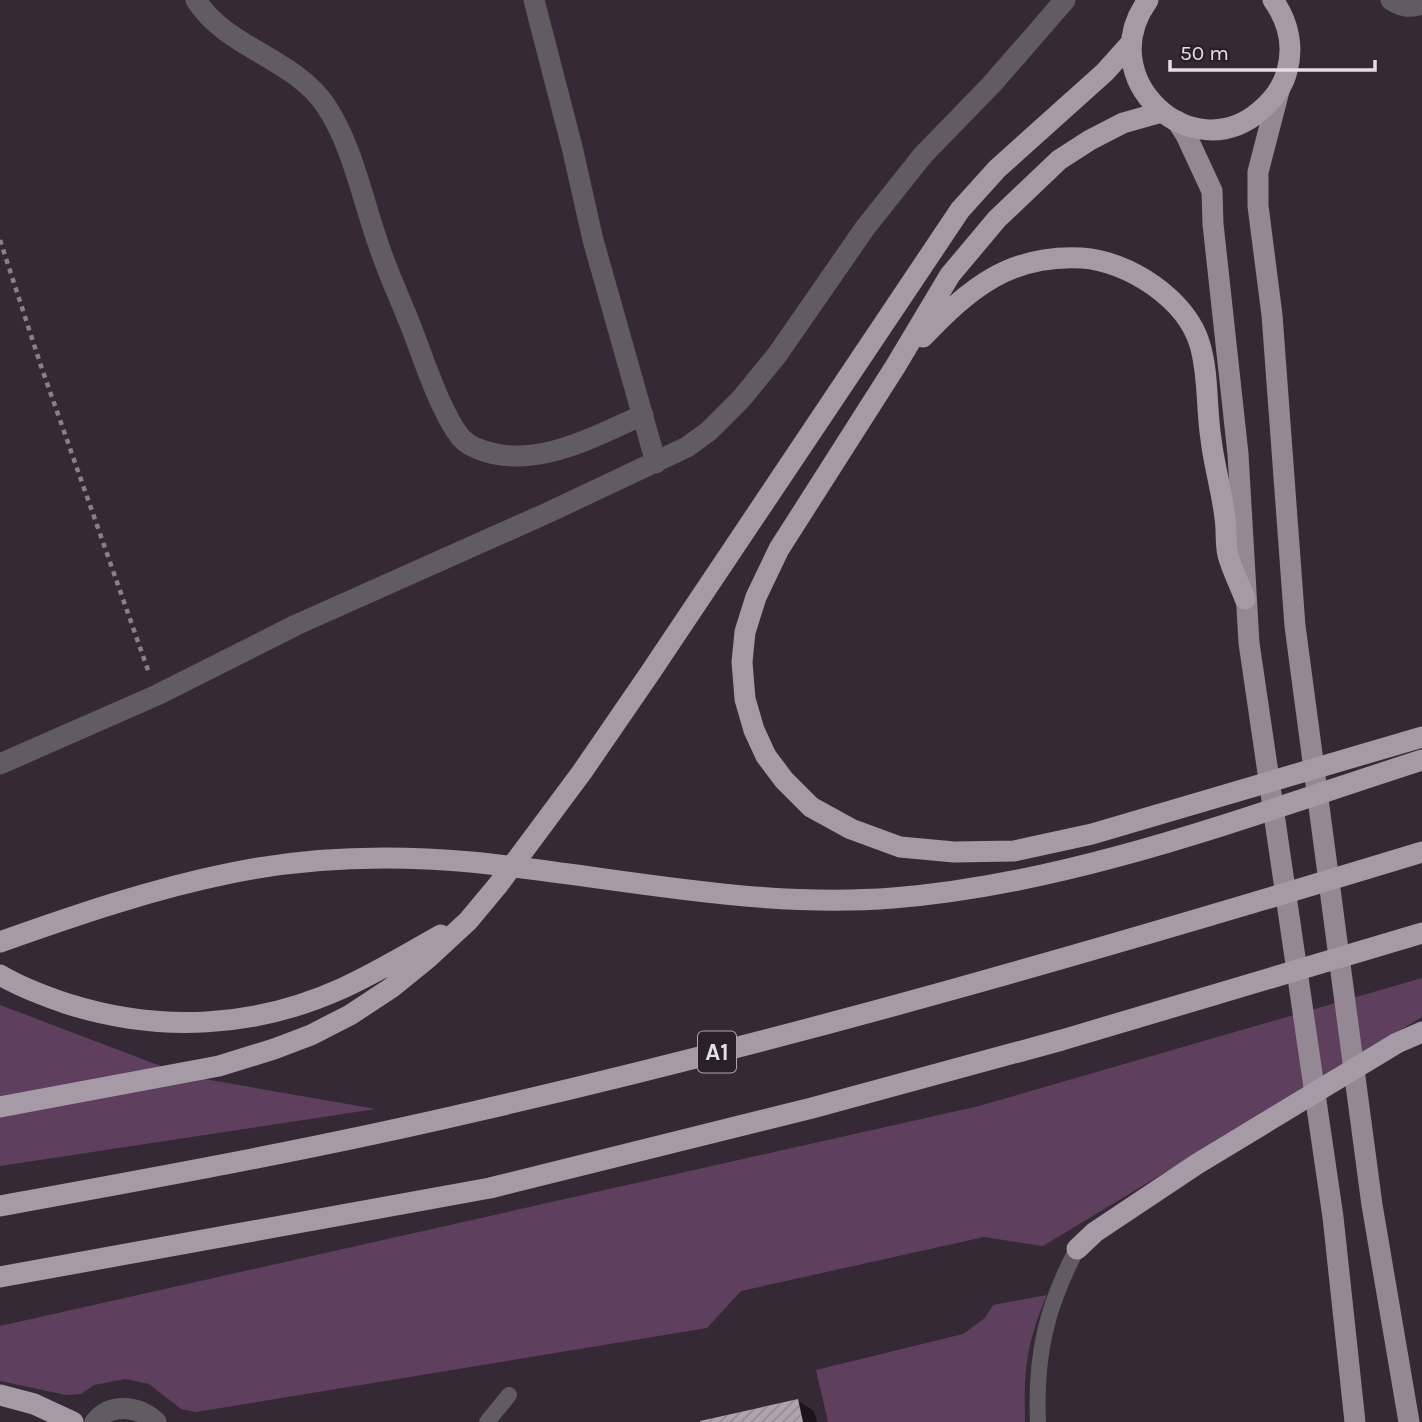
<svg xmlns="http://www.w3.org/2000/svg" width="1422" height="1422" font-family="Karla,sans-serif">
<defs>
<pattern id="building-hatch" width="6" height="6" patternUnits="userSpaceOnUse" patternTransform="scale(1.75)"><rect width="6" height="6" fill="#b0a3b0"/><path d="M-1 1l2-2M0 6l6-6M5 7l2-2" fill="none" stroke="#958b95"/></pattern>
</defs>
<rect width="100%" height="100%" fill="#342934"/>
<!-- green -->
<path fill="#5e405e" d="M1422,978V1017L1043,1246L984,1237L741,1291L707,1328L196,1412L181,1409L149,1384L125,1379L94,1385L81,1394L66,1395L0,1381V1326L979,1106Z
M0,1005L187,1076L376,1109L0,1166Z
M1047,1295C1026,1344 1024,1369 1025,1422H828L816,1370L963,1334L985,1318L993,1305Z"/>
<!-- shadow -->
<path fill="#0007" d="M798,1401L814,1411L817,1422H703Z"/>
<!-- building -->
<path fill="url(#building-hatch)" d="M798,1399L803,1422H700V1421Z"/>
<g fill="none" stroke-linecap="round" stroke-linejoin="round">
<!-- path -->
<path stroke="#898089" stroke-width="4.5" stroke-dasharray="5 5" stroke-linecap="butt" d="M0,240L41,366L149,673"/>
<!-- lane -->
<path stroke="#615c61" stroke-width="16" d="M487,1422L509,1395
M1038,1422C1035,1357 1046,1307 1077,1249"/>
<!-- street -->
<path stroke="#615c61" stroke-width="21" d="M196,0C226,48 294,58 326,106C352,145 362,197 377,240C386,269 399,296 410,324C423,357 437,402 456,431C461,439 468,445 476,448C532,472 593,437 643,415
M534,0L572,147L593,240L656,463
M1391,0C1402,7 1409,8 1422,4
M0,764L157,695L296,625L545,514L687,447L709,431L741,399L777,355L865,228L923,155L992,84L1065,0
M95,1422C111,1402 139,1406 156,1422"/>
<!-- primary -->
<path stroke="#938893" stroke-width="21" d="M1279,91L1258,172V206L1272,315L1295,626L1372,1205L1409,1422
M1177,121L1186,135L1212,191L1213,224L1238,454L1249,643L1333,1217L1355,1422"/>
<!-- highway -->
<path stroke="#a79aa7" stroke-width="21" d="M1148,0C1091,79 1192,170 1260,111C1273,100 1283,87 1287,71C1294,46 1288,21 1273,0
M1162,112L1123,123L1090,140L1059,160L997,219L950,275L895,367L779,549L756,597L745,632L742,662L745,699L754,730L766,756L784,780L811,807L851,829L900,847L954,852L1014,851L1092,834L1422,737
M923,337C970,288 1010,254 1082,258C1128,261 1187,299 1200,345C1209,376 1206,408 1211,439C1214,466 1222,491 1225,518C1227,530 1225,543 1228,555C1232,570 1240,585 1245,599
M0,942C76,915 152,889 231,873C308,857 393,855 471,862C612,876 751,909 893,898C1072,884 1251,815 1422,760
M0,975C22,988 44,996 68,1004C160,1033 255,1028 343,988C376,973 409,953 441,935
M0,1107L219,1066L274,1049L311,1035L350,1015L391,988L428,958L468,921L498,885L582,772L650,673L960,210L997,169L1105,72L1131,43
M0,1206C159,1177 319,1148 477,1111C796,1038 1109,947 1422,852
M1077,1249L1095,1232L1197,1164L1397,1043L1422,1032
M0,1277L490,1188L812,1108L1062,1040L1422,933
M0,1395L34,1404L73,1422"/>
</g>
<g text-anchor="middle" stroke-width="7" stroke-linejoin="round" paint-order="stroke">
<!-- shield labels -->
<rect fill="#2a202a" stroke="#ada5ad" stroke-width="2" x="698" y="1031.5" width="38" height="41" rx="5"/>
<g font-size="24" font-weight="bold" fill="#e5dee5">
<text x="717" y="1060">A1</text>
</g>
</g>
<!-- scale -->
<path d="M1170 60v10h205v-10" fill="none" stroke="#e5dee5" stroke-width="3.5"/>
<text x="1180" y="60" font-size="21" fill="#e5dee5" stroke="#2a202a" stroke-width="5" paint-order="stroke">50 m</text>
</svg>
